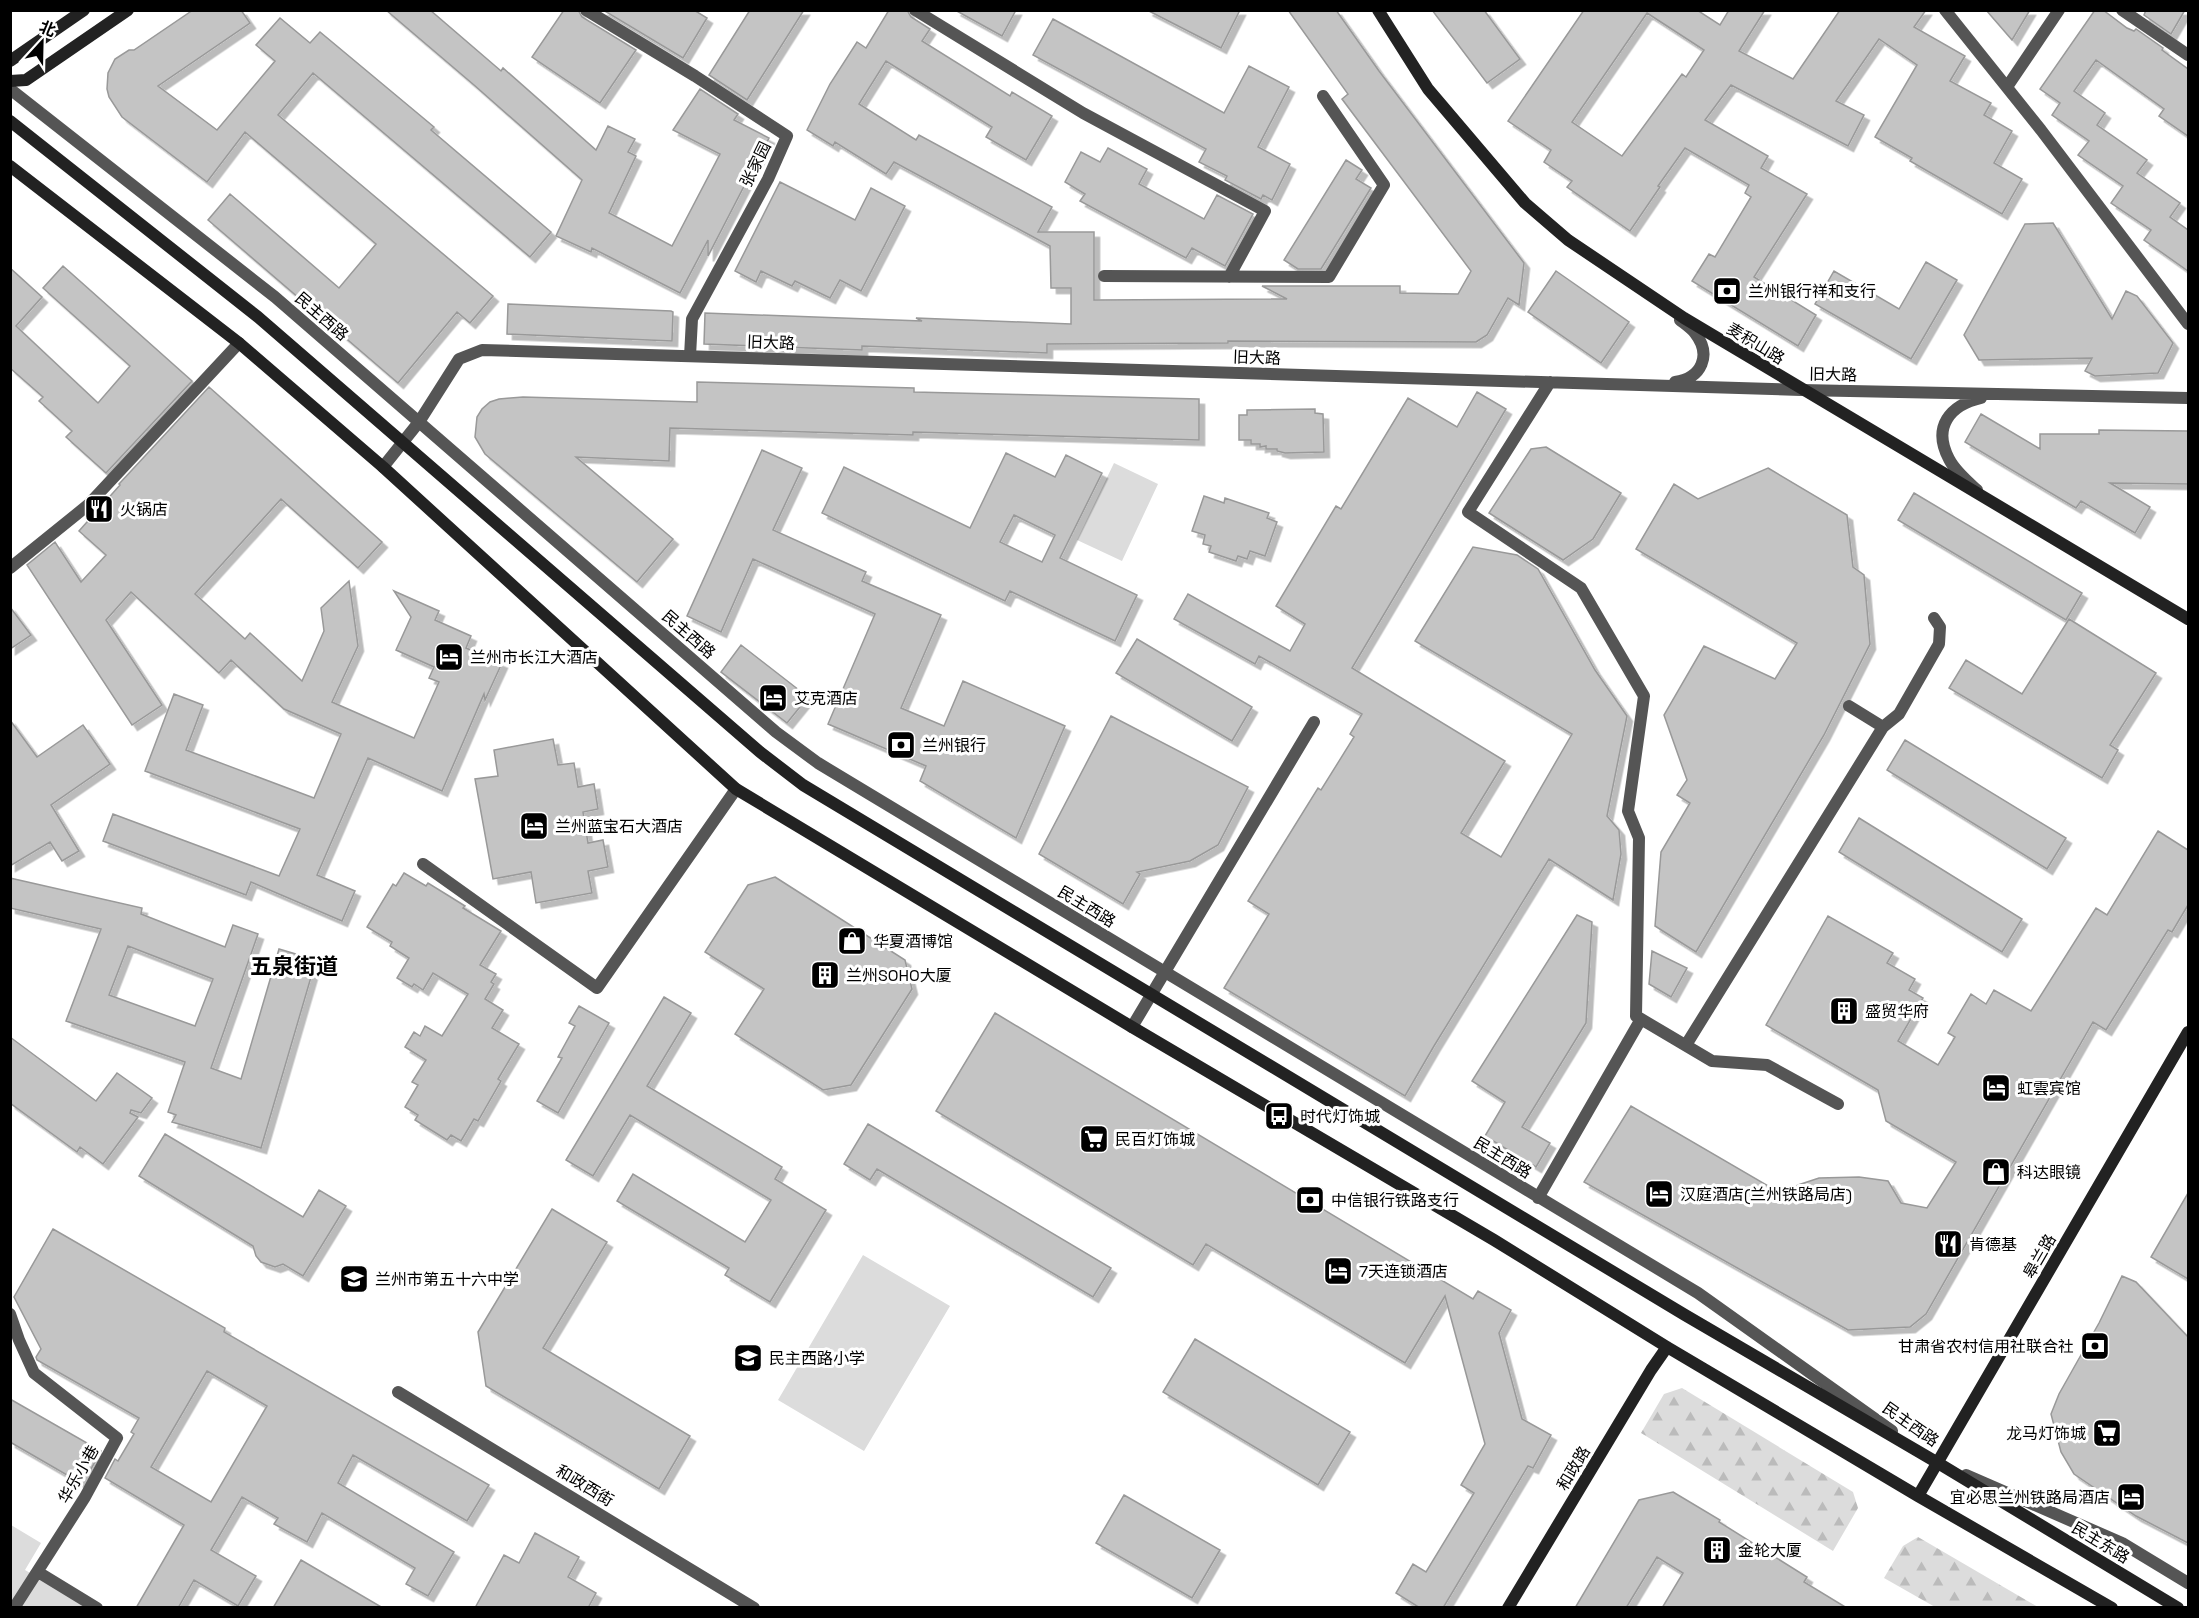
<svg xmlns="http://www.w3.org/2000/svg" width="2199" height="1618" font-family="'Space Grotesk','Noto Sans SC',sans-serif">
<defs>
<pattern id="forest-firs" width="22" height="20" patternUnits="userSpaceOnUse" patternTransform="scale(1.5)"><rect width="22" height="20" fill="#dcdcdc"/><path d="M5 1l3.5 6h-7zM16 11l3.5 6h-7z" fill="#bbb"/></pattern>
<filter id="shadow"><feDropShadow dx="5.5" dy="5.5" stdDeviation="0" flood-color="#0004"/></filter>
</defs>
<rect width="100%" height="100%" fill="#fff"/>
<!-- green -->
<path fill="#dcdcdc" d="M1114,463L1158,484L1122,561L1077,540Z
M863,1255L950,1306L864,1451L778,1400Z
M11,1525L41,1543L25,1570L88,1607L11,1608Z"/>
<!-- forest -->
<path fill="url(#forest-firs)" d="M1682,1388L1853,1492L1858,1508L1833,1551L1641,1433L1664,1394Z
M1918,1537L2038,1607H1935L1884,1578L1903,1546Z"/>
<!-- building -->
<path fill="#c4c4c4" stroke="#999" stroke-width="1.5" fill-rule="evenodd" filter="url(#shadow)" d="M193,10H241L250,23L158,86L217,130L275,61L256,45L280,18L310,43L320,32L434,127L431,130L551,232L530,257L313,73L278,115L493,296L470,323L457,312L398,383L208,220L230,194L339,288L376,244L245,132L207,182L122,117L109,97L107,89L108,73L115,59L129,50H134Z
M386,10H430L501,71L503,68L596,150L608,126L635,139L628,152L636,156L609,213L672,246L720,154L673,130L700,89L738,114L734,120L769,138L708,256V240L680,293L592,248L591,252L556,236L582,180L474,85Z
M564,10H578L582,17L636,50L600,103L532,57Z
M603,10H694L707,18L683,58Z
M750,10H804L747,100L709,75Z
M889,10H907L911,17L930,29L922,41L1010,96L1012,92L1052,116L1026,160L986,137L992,127L886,61L859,104L916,140L919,135L1052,207L1038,232H1094V300L1287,299L1262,286H1400V293L1458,294L1471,271L1342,99L1348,94L1288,10H1336L1379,71L1524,263L1519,305L1508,298L1487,335L1476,342L1228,341V343L1047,344V353L862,346V350L704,344L705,313L922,321L916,318L1071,324V288H1051L1050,246L894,162L886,174L835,142L833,146L807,130L830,84L857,42L866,48Z
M955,10H1016L1002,36Z
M1147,10H1240L1221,48Z
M1432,10H1484L1520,59L1487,83Z
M1584,10H1697L1720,25L1729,10H1765L1739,51L1793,79L1840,10H1926L1914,27L1965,56L1950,81L1991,103L1984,115L2012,131L1994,163L2022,179L2002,214L1910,161L1912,158L1875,137L1917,65L1879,39L1836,101L1864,115L1848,146L1731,85L1705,120L1768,156L1761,168L1807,194L1754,277L1816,315L1798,346L1692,281L1709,254L1715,257L1751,197L1745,193L1749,185L1685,148L1658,186L1660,187L1630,231L1567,187L1572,181L1544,162L1551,150L1508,121ZM1647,13L1704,50L1686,77L1682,74L1622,156L1572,122Z
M1986,10H2030L2012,40Z
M2095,10H2103L2127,28L2134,31L2136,29L2163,48L2162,50L2188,69V136L2159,116L2164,109L2096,60L2074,91L2105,113L2097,125L2147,160L2137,173L2180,203L2170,217L2188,230V271L2144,240L2151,230L2111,203L2123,186L2078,155L2089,141L2052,115L2060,103L2040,89Z
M2146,10H2185L2171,34L2144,15Z
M1053,19L1224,113L1249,66L1289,87L1258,147L1290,164L1272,200L1263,195L1261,199L1225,180L1227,176L1199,162L1206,149L1033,55Z
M1108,148L1147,169L1139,184L1204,219L1217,195L1253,214L1225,266L1192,248L1186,258L1080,201L1085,194L1065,182L1081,152L1100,162Z
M1346,160L1362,170L1356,179L1371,188L1321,269H1298L1284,260Z
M780,182L855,220L871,188L905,206L861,291L840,280L830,298L795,281L792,286L761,271L756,282L735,271Z
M2053,223L2112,319L2126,291L2137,296L2173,343L2158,373L2095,376L2085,371L2092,358L1979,360L1964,335L2025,224Z
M1926,262L1957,280L1911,359L1815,304L1834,271L1899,309Z
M63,266L192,381L106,473L66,437L72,431L39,401L43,397L10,368V268L42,297L16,326L98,403L130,366L43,288Z
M1556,271L1629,322L1601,363L1528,312Z
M508,304L671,311L673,312L672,341L507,334Z
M697,382L914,388V392L1199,399V440L913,432V435L670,428L669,461L576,457L673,539L637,582L485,454L475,437L477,417L482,409L490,402L499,399L523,397L697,402Z
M209,387L382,542L358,568L281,499L195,594L245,639L250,633L302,681L324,631L321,608L349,581L358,646L332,702L414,738L439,682L429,678L434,667L396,650L411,617L394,591L439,611L435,620L471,636L466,648L502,663L485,700L484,694L442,791L368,758L317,875L355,891L342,921L251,882L246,895L103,841L113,814L279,876L300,829L145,771L174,694L203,705L186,750L314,798L341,734L284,709L231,660L219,673L131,592L106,620L162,705L132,725L27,565L55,542L81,582L106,555L79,531L120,485L119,484Z
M1477,392L1506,409L1352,668L1505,761L1461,833L1501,857L1572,734L1415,641L1473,547L1517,555L1538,569L1595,670L1627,716L1607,816L1619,830L1621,854L1613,900L1549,859L1434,1046L1405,1096L1224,988L1269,914L1248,901L1318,788L1321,790L1354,737L1350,734L1362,714L1259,656L1255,664L1174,619L1188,594L1290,651L1305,624L1276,606L1336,506L1341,509L1408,398L1457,427Z
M1315,409V413L1323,414L1324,452L1285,453L1277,451V449H1266V446L1260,447V444H1251V440H1239V415H1247V410Z
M1981,414L2040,449V434H2099V430L2188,431V484L2110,483L2150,507L2135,533L2081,501L2076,508L1965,442Z
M1546,447L1621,493L1593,539L1563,560L1489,513L1531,449Z
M762,450L802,468L773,530L866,572L862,581L941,615L901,708L944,726L963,681L1065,726L1016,838L920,781L926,766L828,724L875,614L753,559L721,632L687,616Z
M1006,453L1055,477L1066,455L1102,473L1060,558L1137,595L1115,641L1010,591L1005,601L822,513L844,467L970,528ZM1014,515L1055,535L1042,562L1000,542Z
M1768,468L1847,515L1853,567L1864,575L1870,644L1824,735L1696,952L1655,926L1661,852L1690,803L1677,795L1687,780L1664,715L1704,646L1775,679L1797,643L1636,549L1674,484L1698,499Z
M1914,493L2082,593L2066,620L1898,520Z
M1204,496L1224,503L1225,498L1269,513L1267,518L1277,522L1265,556L1250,551L1247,559L1238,556L1236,561L1209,552L1211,546L1203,544L1205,535L1192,531Z
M10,607L31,635L10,649Z
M2069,619L2156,673L2110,745L2118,750L2102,778L1949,688L1966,660L2022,694Z
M1137,639L1252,707L1232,741L1116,673Z
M741,645L808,697L787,723L721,672Z
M1111,716L1248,787L1218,845L1190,861L1137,872L1140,874L1123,904L1039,854Z
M10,720L37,757L83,725L110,764L51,805L79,851L62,861L50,842L10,866Z
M553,739L558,765L574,763L578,787L594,784L598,809L583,812L588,843L603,840L608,867L588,871L592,893L536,903L531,872L493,879L475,779L498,776L494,750Z
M1905,740L2066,838L2047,869L1887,770Z
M1859,818L2022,919L2002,952L1839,852Z
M2158,831L2188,850V905L2172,932L2168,930L2106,1030L2093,1022L1926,1314L1910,1327L1848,1330L1584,1182L1631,1106L1782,1194L1798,1185L1819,1178L1859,1177L1888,1181L1901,1203L1927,1208L1956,1162L1886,1121L1878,1090L1766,1025L1828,916L1893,953L1887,963L1915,979L1909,990L1923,998L1898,1041L1938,1065L1955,1037L1948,1033L1971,994L1986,1004L1994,990L2031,1011L2096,908L2107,915Z
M404,873L426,886L428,883L449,896L465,906L463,908L501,931L480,965L496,974L491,982L494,984L485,999L503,1010L492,1028L519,1044L498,1079L501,1081L478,1121L474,1119L461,1141L451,1135L447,1140L415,1120L418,1115L405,1107L418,1085L412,1082L426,1060L405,1047L414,1032L420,1036L425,1026L442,1036L468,994L433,973L423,990L414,984L412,987L397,978L409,958L390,946L392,942L367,927L393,884L396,886Z
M775,877L905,960L912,989L851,1085L823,1090L735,1034L764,989L705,952L748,885Z
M10,878L142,908L141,914L225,947L233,925L258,934L211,1068L241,1079L279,949L316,960L261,1148L172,1122L176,1115L168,1112L185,1062L66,1021L101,929L10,908ZM128,946L213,979L195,1026L109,995Z
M1577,915L1592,922L1586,1023L1522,1127L1550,1143L1536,1167L1485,1136L1505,1102L1472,1081Z
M1652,951L1687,968L1671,997L1649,984Z
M664,997L691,1013L647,1086L782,1167L775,1179L826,1210L770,1302L725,1275L729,1268L617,1201L633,1174L745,1242L771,1200L630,1115L593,1176L566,1160Z
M579,1006L609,1023L558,1113L537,1101L562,1058L558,1057L575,1026L569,1023Z
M995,1013L1473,1299L1478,1291L1511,1310L1499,1333L1522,1419L1551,1435L1533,1468L1528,1466L1443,1608H1420L1396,1593L1413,1564L1426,1572L1474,1493L1461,1485L1485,1444L1445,1296L1405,1363L1206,1244L1193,1265L936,1111Z
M10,1037L96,1101L117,1073L152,1098L141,1113L131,1110L130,1113L138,1117L103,1164L80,1147L77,1152L10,1103Z
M868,1124L1111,1268L1093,1297L877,1169L870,1180L844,1164Z
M165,1134L303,1217L319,1190L346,1206L303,1276L283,1264L275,1267L261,1262L256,1256L253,1246L139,1176Z
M2188,1193V1279L2151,1257Z
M552,1209L607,1242L543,1348L690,1436L659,1489L486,1386L478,1332Z
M53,1229L225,1328L224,1332L489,1485L467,1521L353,1455L338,1483L454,1552L428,1596L406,1584L415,1568L322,1513L307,1542L274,1524L278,1518L242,1497L211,1550L256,1576L238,1606L194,1580L178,1608H136L184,1525L105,1478L115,1459L118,1461L134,1434L131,1432L139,1418L37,1360L36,1357L41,1349L14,1297ZM207,1371L267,1406L211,1502L151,1467Z
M2122,1276L2136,1282L2188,1337V1543L2136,1516L2074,1474L2061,1452L2051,1414L2059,1394L2099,1323Z
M1195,1339L1350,1432L1318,1485L1163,1392Z
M10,1399L101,1451L91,1469L87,1467L79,1482L10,1442Z
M1673,1492L1720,1520L1719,1522L1807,1577L1804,1582L1847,1608H1662L1683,1573L1657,1557L1626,1608H1575L1639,1500Z
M1124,1495L1220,1550L1192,1598L1096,1543Z
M535,1533L579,1557L568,1577L596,1593L588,1608H475L504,1555L519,1563Z
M301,1560L383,1608H273Z"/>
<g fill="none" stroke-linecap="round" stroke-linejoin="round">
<!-- street -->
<path stroke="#555" stroke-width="12" d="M586,10L695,76L787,136L768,179L692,319L690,356
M915,10L1083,113L1265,211L1229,277
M1945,10L2041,130L2188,324
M2122,10L2188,55
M2007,87L2059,10
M10,89L275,297L776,732L818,763L1698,1293L1892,1431
M1104,276L1329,277L1384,185L1323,96
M1550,382L1468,512L1581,588L1644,696L1628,811L1639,838L1636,1016L1712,1061L1767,1065L1838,1104
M1675,382C1702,378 1712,355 1695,333C1691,328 1685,324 1680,320
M383,467L419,422L459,359L482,350L1801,390L2188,398
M1977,490C1967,481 1955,471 1949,459C1932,427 1950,405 1981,398
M10,568L88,505L239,343
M1849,706L1883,727
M423,864L597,988L736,789
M1132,1027L1314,722
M1686,1045L1883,727L1899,714L1939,644L1940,627L1934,618
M1538,1198L1641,1019
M10,1314L19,1340L34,1373L117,1438L85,1497L14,1608
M398,1392L754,1608
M1966,1475L2122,1543L2188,1583
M38,1572L97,1608"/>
<!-- secondary -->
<path stroke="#222" stroke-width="12" d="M1378,10L1428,89L1525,203L1568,240L1684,318L2188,619
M10,61L84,10
M10,81L26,80L128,10
M10,121L258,317L760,752L803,785L1685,1315L1938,1463L2178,1608
M10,166L239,343L383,467L736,789L1132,1027L1494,1240L1667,1347L1918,1496L2112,1608
M1918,1496L2188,1032
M1508,1608L1651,1370L1667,1347"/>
</g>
<!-- icons -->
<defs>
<g id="bank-square" transform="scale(1.5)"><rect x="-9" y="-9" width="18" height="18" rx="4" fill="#000" stroke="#fff"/><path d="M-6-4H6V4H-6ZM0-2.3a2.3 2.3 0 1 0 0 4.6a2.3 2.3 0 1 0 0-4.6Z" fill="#fff"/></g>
<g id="restaurant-square" transform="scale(1.5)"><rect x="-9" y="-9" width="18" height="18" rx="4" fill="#000" stroke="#fff"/><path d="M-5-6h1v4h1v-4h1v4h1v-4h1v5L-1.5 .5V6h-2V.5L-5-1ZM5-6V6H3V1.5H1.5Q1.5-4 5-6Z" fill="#fff"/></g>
<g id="hotel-square" transform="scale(1.5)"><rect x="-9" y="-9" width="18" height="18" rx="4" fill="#000" stroke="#fff"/><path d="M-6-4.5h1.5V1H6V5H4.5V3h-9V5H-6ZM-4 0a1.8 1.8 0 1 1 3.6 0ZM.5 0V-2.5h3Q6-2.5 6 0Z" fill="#fff"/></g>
<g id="shop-square" transform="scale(1.5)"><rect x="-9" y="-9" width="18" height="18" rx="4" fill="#000" stroke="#fff"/><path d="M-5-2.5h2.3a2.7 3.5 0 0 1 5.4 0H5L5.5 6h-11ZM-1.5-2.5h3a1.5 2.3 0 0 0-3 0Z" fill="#fff"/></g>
<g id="building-square" transform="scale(1.5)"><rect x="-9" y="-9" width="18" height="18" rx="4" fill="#000" stroke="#fff"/><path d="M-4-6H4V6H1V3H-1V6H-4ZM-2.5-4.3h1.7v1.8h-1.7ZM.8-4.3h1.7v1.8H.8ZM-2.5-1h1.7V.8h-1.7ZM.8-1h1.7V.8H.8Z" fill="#fff"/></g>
<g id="bus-square" transform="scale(1.5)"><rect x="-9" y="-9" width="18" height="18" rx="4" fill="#000" stroke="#fff"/><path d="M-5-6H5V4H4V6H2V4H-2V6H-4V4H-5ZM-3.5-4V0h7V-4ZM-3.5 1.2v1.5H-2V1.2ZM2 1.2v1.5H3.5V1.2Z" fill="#fff"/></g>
<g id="supermarket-square" transform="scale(1.5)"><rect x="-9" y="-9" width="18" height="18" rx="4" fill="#000" stroke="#fff"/><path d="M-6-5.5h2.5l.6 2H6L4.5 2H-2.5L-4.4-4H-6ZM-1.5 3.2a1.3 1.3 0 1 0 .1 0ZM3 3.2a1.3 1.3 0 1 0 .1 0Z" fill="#fff"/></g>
<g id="school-square" transform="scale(1.5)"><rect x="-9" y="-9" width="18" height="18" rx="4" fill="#000" stroke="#fff"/><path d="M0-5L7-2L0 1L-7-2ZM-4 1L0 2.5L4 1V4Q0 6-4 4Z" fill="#fff"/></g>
</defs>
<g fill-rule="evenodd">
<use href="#bank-square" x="1727" y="291"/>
<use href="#restaurant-square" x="99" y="509"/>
<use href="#hotel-square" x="449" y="657"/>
<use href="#hotel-square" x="773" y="698"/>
<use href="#bank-square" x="901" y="745"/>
<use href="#hotel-square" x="534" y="826"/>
<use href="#shop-square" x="852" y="941"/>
<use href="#building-square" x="825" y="975"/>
<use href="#building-square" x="1844" y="1011"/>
<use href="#hotel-square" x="1996" y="1088"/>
<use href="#bus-square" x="1279" y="1116"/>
<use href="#supermarket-square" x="1094" y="1139"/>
<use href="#shop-square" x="1996" y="1172"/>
<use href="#hotel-square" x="1659" y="1194"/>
<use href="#bank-square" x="1310" y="1200"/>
<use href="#restaurant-square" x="1948" y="1244"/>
<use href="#hotel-square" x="1338" y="1271"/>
<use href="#school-square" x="354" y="1279"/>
<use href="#bank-square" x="2095" y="1346"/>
<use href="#school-square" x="748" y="1358"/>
<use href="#supermarket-square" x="2107" y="1433"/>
<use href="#hotel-square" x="2131" y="1497"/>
<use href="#building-square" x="1717" y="1550"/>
</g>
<g text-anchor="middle" stroke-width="6" stroke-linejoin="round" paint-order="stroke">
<!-- street labels -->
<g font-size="16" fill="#000" stroke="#fff">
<text transform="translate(755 164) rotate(-64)" y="6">张家园</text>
<text transform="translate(322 316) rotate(41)" y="6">民主西路</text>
<text transform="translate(771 342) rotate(2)" y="6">旧大路</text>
<text transform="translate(1756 343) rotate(31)" y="6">麦积山路</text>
<text transform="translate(1257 357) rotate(2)" y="6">旧大路</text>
<text transform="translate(1833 374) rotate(1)" y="6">旧大路</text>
<text transform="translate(689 634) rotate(41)" y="6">民主西路</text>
<text transform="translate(1087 906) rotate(31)" y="6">民主西路</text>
<text transform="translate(1503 1157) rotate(31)" y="6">民主西路</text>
<text transform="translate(2039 1256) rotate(-60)" y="6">皋兰路</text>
<text transform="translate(1911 1424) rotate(35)" y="6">民主西路</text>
<text transform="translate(1573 1468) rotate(-59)" y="6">和政路</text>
<text transform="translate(78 1474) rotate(-60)" y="6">华乐小巷</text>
<text transform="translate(585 1485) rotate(31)" y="6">和政西街</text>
<text transform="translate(2101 1542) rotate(31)" y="6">民主东路</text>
</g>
<!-- poi labels -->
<g font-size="16" fill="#000" stroke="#fff" text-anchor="start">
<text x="1748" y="297">兰州银行祥和支行</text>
<text x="120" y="515">火锅店</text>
<text x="470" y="663">兰州市长江大酒店</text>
<text x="794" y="704">艾克酒店</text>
<text x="922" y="751">兰州银行</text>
<text x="555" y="832">兰州蓝宝石大酒店</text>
<text x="873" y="947">华夏酒博馆</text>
<text x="846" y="981">兰州SOHO大厦</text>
<text x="1865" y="1017">盛贸华府</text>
<text x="2017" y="1094">虹雲宾馆</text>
<text x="1300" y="1122">时代灯饰城</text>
<text x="1115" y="1145">民百灯饰城</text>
<text x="2017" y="1178">科达眼镜</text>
<text x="1680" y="1200">汉庭酒店(兰州铁路局店)</text>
<text x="1331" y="1206">中信银行铁路支行</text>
<text x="1969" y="1250">肯德基</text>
<text x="1359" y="1277">7天连锁酒店</text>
<text x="375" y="1285">兰州市第五十六中学</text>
<text x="2074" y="1352" text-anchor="end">甘肃省农村信用社联合社</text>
<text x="769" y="1364">民主西路小学</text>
<text x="2086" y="1439" text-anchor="end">龙马灯饰城</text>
<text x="2110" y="1503" text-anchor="end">宜必思兰州铁路局酒店</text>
<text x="1738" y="1556">金轮大厦</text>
</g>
<!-- district labels -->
<g font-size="22" font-weight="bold" fill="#000" stroke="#fff">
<text x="294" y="974">五泉街道</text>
</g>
</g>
<!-- border -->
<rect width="2199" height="1618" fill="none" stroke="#000000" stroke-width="24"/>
<!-- north arrow -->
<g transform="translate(42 42) rotate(22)" stroke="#ffffff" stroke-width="4.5" paint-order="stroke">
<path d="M0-4.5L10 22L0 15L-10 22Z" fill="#000000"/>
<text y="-9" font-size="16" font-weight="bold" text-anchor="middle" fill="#000000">北</text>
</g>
</svg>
